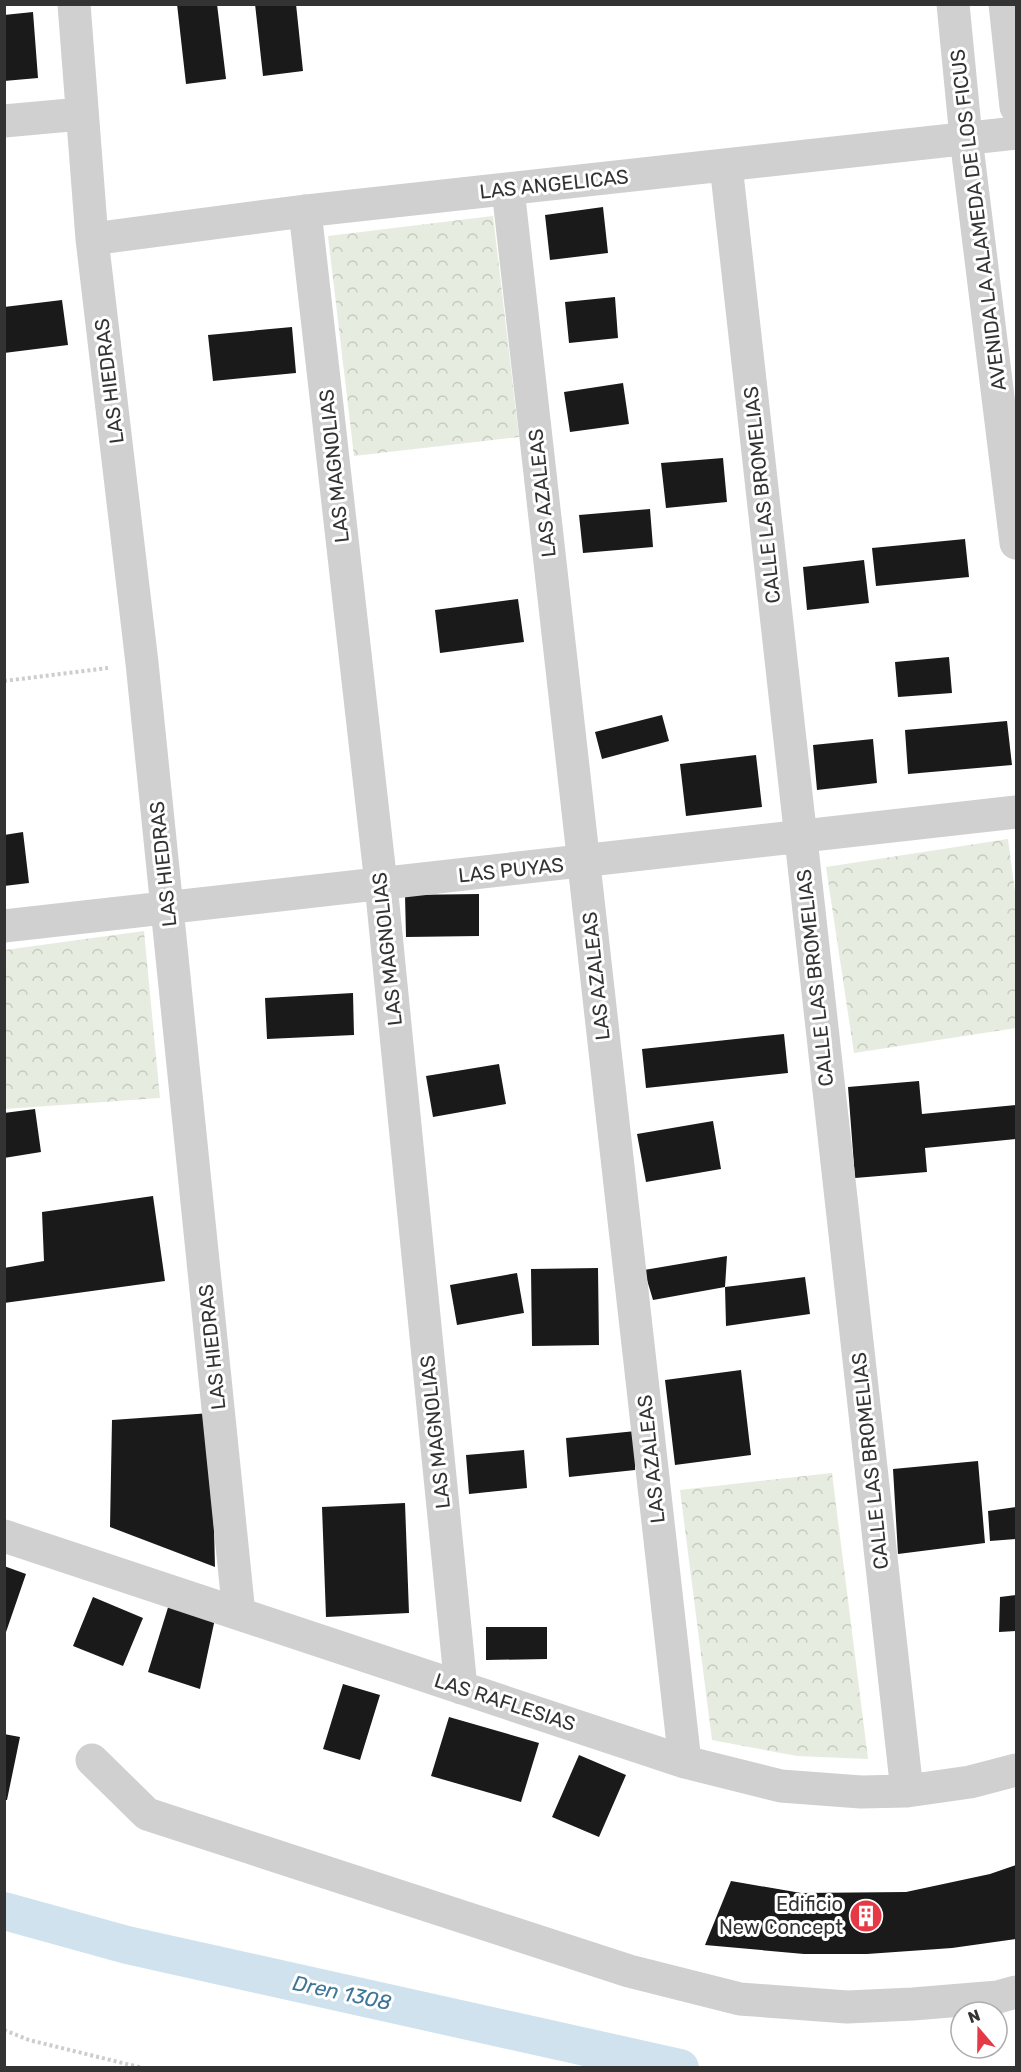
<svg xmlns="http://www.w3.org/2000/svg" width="1021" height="2072" font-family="Rubik,sans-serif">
<defs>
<pattern id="park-crowns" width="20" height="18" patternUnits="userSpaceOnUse" patternTransform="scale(1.5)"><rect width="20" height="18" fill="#e6ecdf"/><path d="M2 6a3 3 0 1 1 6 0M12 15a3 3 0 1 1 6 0" fill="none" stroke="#c6cbc0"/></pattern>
</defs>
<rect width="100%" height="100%" fill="#fff"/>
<!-- park -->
<path fill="url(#park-crowns)" d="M493,216L519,437L354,456L328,236Z
M1008,839L1016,900V1028L854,1053L826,867Z
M144,931L160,1098L5,1109V950Z
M832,1473L868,1759L797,1756L712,1740L680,1490Z"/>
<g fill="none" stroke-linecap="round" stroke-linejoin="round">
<!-- canal -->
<path stroke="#cfe2ee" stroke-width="38" d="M4,1911L127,1945L680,2068"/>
</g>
<!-- building -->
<path fill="#1a1a1a" d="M177,4H217L226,79L186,84Z
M255,4H296L303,71L263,76Z
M33,12L38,78L4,81V15Z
M603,207L608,253L550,260L545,215Z
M615,297L618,338L569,343L565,302Z
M62,300L68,345L4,353V307Z
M292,327L296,373L213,381L208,335Z
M623,383L629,424L570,432L564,392Z
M723,458L727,502L666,508L661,463Z
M650,509L653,547L583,553L579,515Z
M965,539L969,577L876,586L872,548Z
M864,560L869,603L807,610L803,567Z
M518,599L524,642L440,653L435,610Z
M949,657L952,693L898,697L895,662Z
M662,715L669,741L602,759L595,732Z
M1007,721L1012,765L908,774L905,730Z
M873,739L877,783L817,790L813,745Z
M756,755L762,807L686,816L680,764Z
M23,832L29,883L4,886V835Z
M479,894V936L406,937L405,895Z
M353,993L354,1035L267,1039L265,998Z
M784,1034L788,1073L646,1088L642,1049Z
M499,1064L506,1104L433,1117L426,1076Z
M919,1081L922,1114L1016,1105V1139L925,1148L927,1172L855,1178L848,1087Z
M35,1109L41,1152L4,1158V1113Z
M713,1121L721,1169L646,1182L637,1134Z
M153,1196L165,1281L4,1303V1268L44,1261L42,1212Z
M727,1256L725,1287L653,1300L644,1270Z
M598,1268L599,1345L532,1346L531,1269Z
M517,1273L524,1313L457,1325L450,1285Z
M805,1277L810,1314L726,1326L725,1287Z
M741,1370L751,1455L675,1465L665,1380Z
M211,1413L215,1567L110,1527L112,1420Z
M636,1431L635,1470L569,1477L566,1438Z
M524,1450L527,1488L469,1494L466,1455Z
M978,1461L985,1543L898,1554L893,1469Z
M405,1503L409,1613L326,1617L322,1507Z
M1016,1507V1539L990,1541L988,1511Z
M4,1566L26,1574L5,1635H4Z
M1016,1595V1631L999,1632L1000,1597Z
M93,1597L143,1618L123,1666L73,1646Z
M170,1601L216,1614L200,1689L148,1672Z
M486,1627H547V1659L486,1660Z
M343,1684L380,1695L360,1760L323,1749Z
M449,1717L539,1743L521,1802L431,1776Z
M4,1734L20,1737L7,1800H4Z
M579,1755L626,1775L599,1837L552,1817Z
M1016,1865V1939L952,1948L867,1954H804L705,1945L731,1881L801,1893L906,1892L990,1874Z"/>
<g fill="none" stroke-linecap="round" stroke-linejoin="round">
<!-- path -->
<path stroke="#cdcdcd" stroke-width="4" stroke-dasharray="3 3" stroke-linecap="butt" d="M4,681L108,668
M4,2030L29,2040L143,2068"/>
<!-- minor -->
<path stroke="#d0d0d0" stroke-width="33" d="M74,4L92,239L142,663L239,1614
M953,4L966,138L1016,543
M1005,4L1016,107
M4,121L81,114
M726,165L907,1791
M508,189L685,1762
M305,211L381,884L461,1688
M92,239L305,211L1016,133
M4,926L1016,812
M4,1536L685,1762L781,1786L861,1792L907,1791L970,1782L1016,1770
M92,1760L147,1814L629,1971L740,1999L847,2007L913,2004L998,1997L1016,1992"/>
</g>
<!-- icons -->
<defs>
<g id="building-disc" transform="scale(1.725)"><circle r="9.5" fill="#e63946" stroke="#fff"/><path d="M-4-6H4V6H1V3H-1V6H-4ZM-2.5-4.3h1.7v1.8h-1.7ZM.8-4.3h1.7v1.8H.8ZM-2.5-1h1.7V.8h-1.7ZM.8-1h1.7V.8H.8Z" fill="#fff"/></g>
</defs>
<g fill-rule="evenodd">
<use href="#building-disc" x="866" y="1916"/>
</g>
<g text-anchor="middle" stroke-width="6" stroke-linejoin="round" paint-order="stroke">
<!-- street labels -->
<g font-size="20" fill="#333" stroke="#fff">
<text transform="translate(554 184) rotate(-6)" y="7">LAS ANGELICAS</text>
<text transform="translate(978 220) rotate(-97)" y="7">AVENIDA LA ALAMEDA DE LOS FICUS</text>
<text transform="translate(109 381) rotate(-97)" y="7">LAS HIEDRAS</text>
<text transform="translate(334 466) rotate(-96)" y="7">LAS MAGNOLIAS</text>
<text transform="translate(542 493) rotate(-96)" y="7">LAS AZALEAS</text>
<text transform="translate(762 495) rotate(-96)" y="7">CALLE LAS BROMELIAS</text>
<text transform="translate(163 864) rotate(-96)" y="7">LAS HIEDRAS</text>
<text transform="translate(511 870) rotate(-6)" y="7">LAS PUYAS</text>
<text transform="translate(387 949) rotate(-96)" y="7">LAS MAGNOLIAS</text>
<text transform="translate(596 976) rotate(-96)" y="7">LAS AZALEAS</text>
<text transform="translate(815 978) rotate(-96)" y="7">CALLE LAS BROMELIAS</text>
<text transform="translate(212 1347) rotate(-96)" y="7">LAS HIEDRAS</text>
<text transform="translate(435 1432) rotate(-96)" y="7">LAS MAGNOLIAS</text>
<text transform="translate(651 1459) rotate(-96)" y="7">LAS AZALEAS</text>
<text transform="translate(870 1461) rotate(-96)" y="7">CALLE LAS BROMELIAS</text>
<text transform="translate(505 1702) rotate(18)" y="7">LAS RAFLESIAS</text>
</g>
<!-- poi labels -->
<g font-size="20" fill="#333" stroke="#fff" text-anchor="end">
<text x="843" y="1911">Edificio<tspan x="843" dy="23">New Concept</tspan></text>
</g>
<!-- water labels -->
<g font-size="21" font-style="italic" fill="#3f7597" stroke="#fff">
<text transform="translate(342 1993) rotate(12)" y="7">Dren 1308</text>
</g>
</g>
<!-- border -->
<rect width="1021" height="2072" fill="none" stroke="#333333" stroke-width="12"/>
<!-- north arrow -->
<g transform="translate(979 2030) rotate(340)"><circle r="28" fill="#ffffff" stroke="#adadad" stroke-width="1.5"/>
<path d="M0-4.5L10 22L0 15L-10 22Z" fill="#e63946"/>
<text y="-9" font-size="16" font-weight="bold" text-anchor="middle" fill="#333333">N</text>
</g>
</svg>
